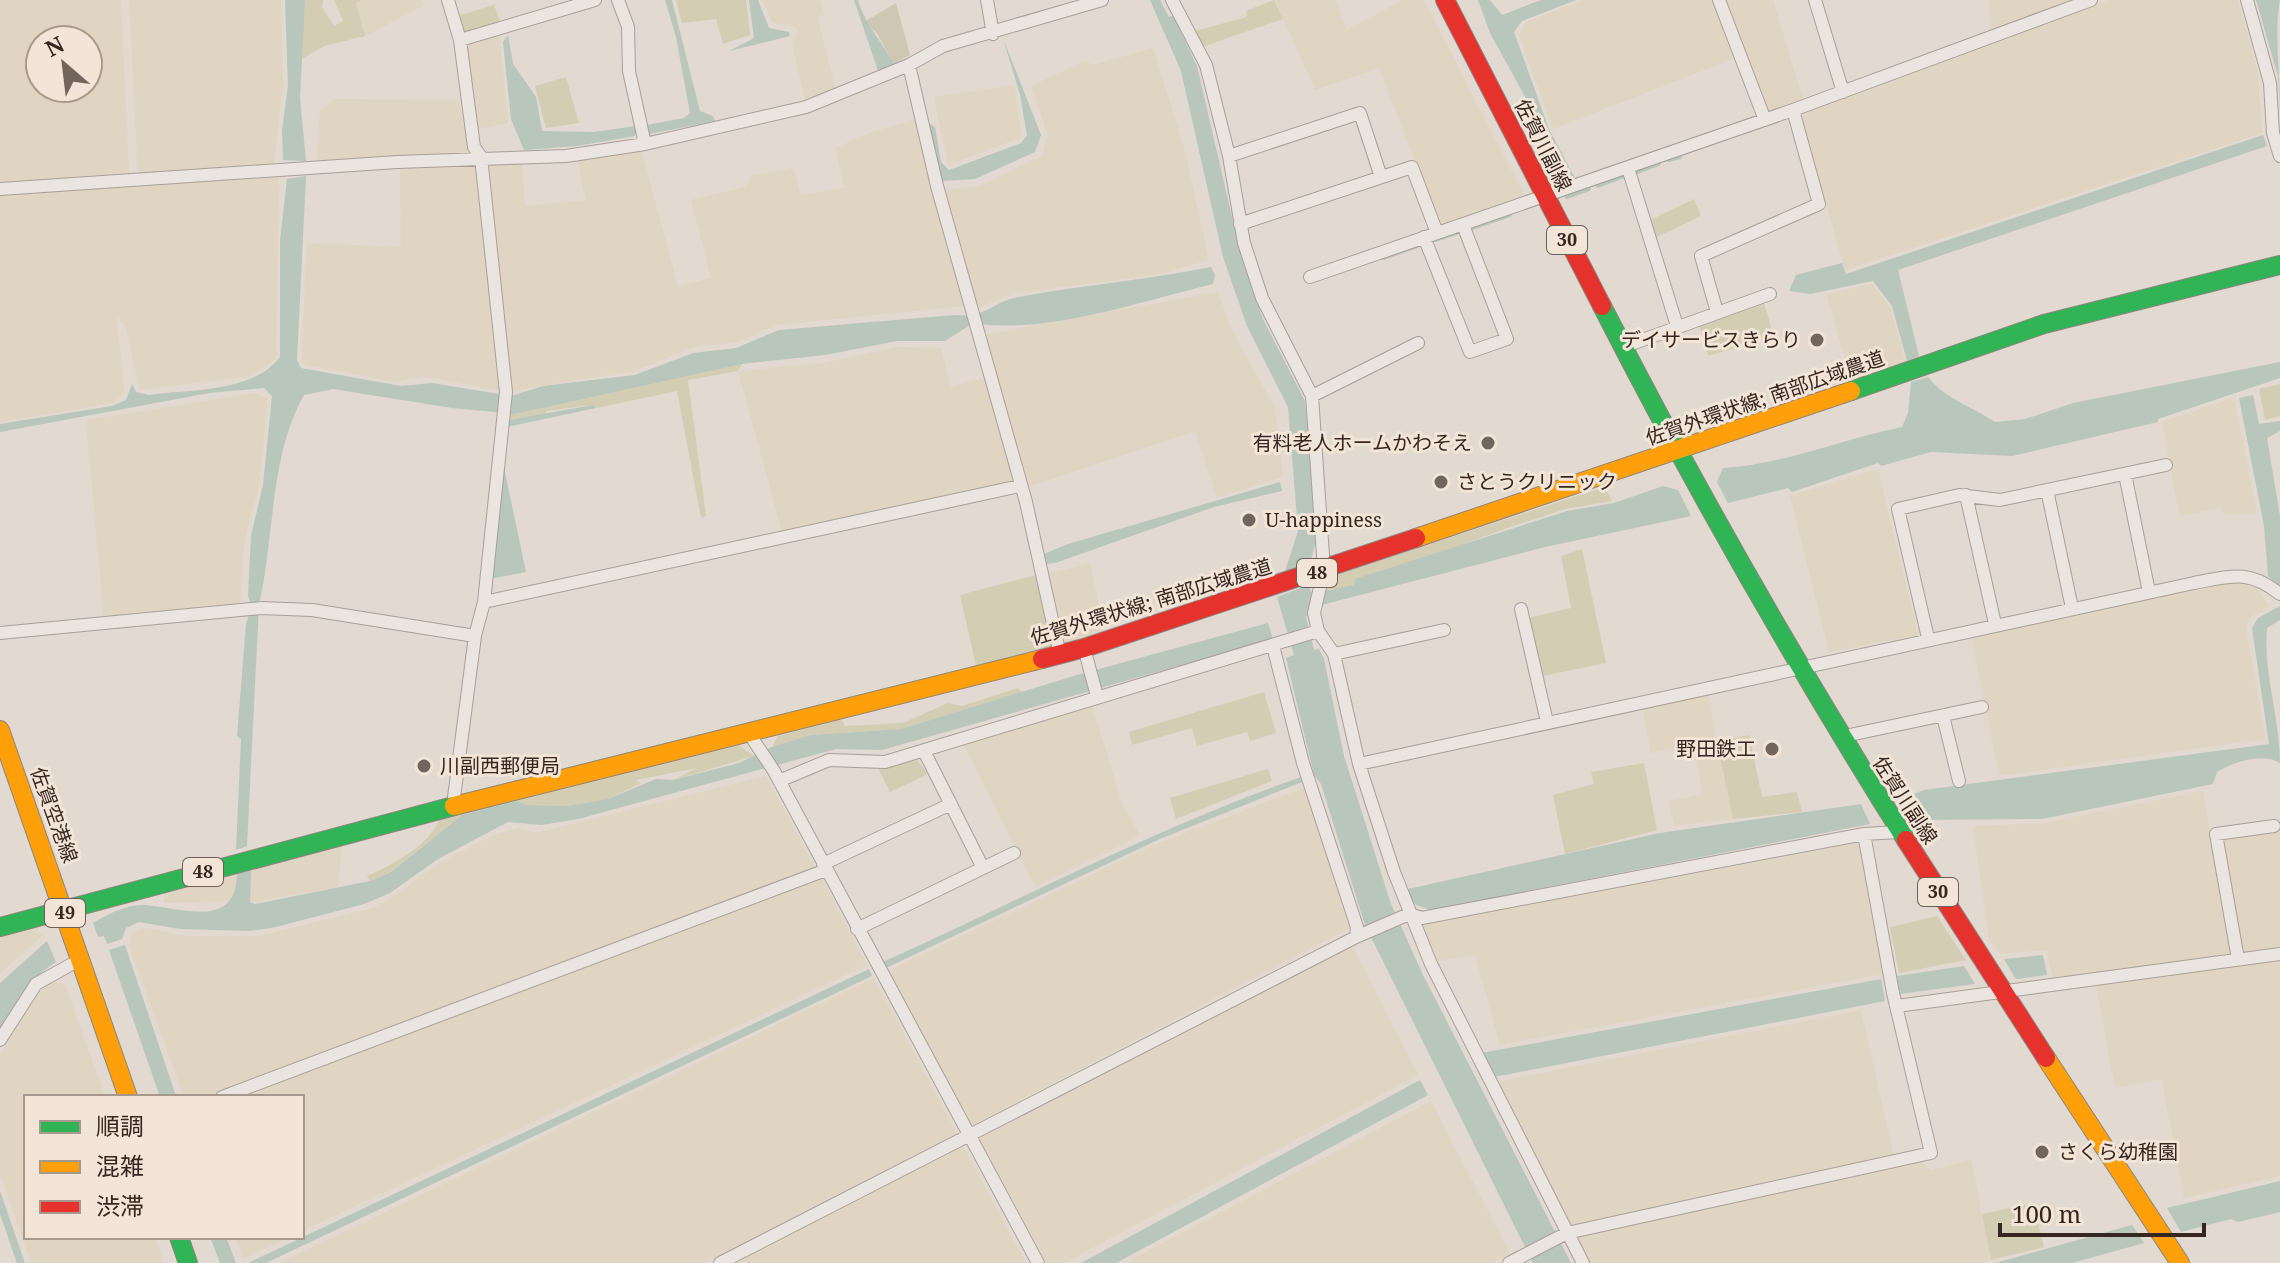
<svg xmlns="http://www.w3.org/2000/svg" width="2280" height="1263" font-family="'Noto Serif','Noto Sans JP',serif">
<rect width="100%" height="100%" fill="#e2d9d0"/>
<!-- farmland -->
<path fill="#e0d4c2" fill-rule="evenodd" d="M0,0H121L129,174L0,183ZM40,40H88V88H40Z
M129,0H281L283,85L274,164L138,174Z
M362,0H419L424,5L365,36L356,3Z
M763,0H819L824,15L817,16L836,91L805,99L792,44L798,32L795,27L772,22Z
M1275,0H1335L1347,30L1403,0H1424L1525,197L1440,226L1379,68L1315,90Z
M1584,0H1714L1735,58L1553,129L1519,35L1526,22Z
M1726,0H1773L1803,100L1768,112Z
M1989,0H2076L1991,33Z
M2110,0H2238L2258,73L2262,133L1845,270L1800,112Z
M499,34L508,123L475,130L466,45Z
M1153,48L1184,148L1209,260L1151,276L1013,293L976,309L943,190L980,186L1042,155L1048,136L1031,86L1085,61L1094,65Z
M1014,85L1022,137L948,165L934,97Z
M334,99L459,100L470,153L317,161L320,111Z
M915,120L965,306L777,325L738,342L694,347L637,370L512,391L486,163L522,164L525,206L586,200L577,159L641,149L678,287L711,278L691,200L745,187L751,176L793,168L801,195L844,188L835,148L872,132Z
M476,162L502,391L422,376L395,382L301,364L307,243L401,247L400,167Z
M279,175L276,359L252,376L140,390L125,325L116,316L125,394L112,403L0,422V196Z
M1872,284L1891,309L1905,362L1852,382L1826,294Z
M1218,292L1232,331L1275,408L1283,477L1217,497L1195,431L1028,487L984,335Z
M897,347L941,348L951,387L985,378L1013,482L783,535L738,371L824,363Z
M255,393L268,398L259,486L244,543L240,604L104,619L86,420Z
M2234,398L2257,513L2226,515L2221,508L2180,516L2162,422Z
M1878,469L1918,635L1829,652L1790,496Z
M1090,564L1105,632L1063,643L1046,574Z
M2238,581L2253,585L2269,606L2251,617L2246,627L2265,739L1999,776L1971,636Z
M1707,692L1733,819L1674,826L1669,801L1703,794L1694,745L1651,753L1642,705Z
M1092,705L1121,800L1140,836L1035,887L963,743Z
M766,776L815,868L205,1097H184L129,945L132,932L147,928L186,936H259L378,907L441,862L493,835L519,828L536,833Z
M1306,787L1350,928L970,1126L888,971L1152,846Z
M2203,791L2231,954L2053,978L2046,950L2000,954L1989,939L1973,826L2043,823Z
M2280,828V948L2242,952L2222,837Z
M1859,843L1884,974L1500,1045L1475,955L1433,962L1419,925Z
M342,844L338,887L259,901L164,903L165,894Z
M821,878L867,965L302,1231V1097H239Z
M28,928L43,935L0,973V934Z
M1352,945L1418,1075L1064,1263H1047L978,1136Z
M2280,960V1176L2184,1198L2162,1079L2115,1088L2096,985Z
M874,978L957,1133L705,1263H279Z
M49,982L65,984L105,1097H26V1237H155L164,1263H31L0,1174V1055L32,1002Z
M1861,1010L1894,1157L1572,1225L1496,1082Z
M1431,1101L1510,1254L1492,1263H1125Z
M962,1144L1026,1263H732Z
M1971,1160L1991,1260L1980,1263H1590L1576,1236L1921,1162L1931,1170Z
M235,1237H290L243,1259Z"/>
<!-- green -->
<path fill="#d3cdb4" d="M305,0H323L322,7L334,26L343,21L334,0H361L356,3L365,36L324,46L300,60Z
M676,0H746L750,35L723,44L716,19L682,23Z
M1274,0L1283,19L1202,47L1195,31L1247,17L1246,11Z
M494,5L500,21L464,33L457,16Z
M566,77L579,123L546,128L535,86Z
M1694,199L1701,216L1655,238L1650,220Z
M1764,304L1774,336L1708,356L1699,325Z
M742,364L738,371L688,380L706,516L701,518L677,391L596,408L592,405L546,411L545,415L509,420L508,412Z
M2280,384V416L2265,420L2259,389Z
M1605,487L1612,501L1566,509L1510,527L1354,585L1325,592L1336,575Z
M1582,549L1606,663L1542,676L1528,618L1571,608L1561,556Z
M1036,575L1053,647L976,666L960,595Z
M1018,688L1022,692L901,729L810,735L772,747L778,736L841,719L845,726L903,723L948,703L962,706Z
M1264,692L1276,733L1250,741L1247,732L1197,746L1192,728L1132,745L1129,732Z
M1749,735L1762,797L1797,792L1802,812L1733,819L1717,742Z
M739,745L754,756L673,780L697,768L636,780L641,783L608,799L568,806L526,805L516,801L462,815L390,872L370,881L367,876C394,864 432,844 441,816Z
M917,760L928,774L890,792L878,768Z
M1644,763L1657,830L1565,854L1553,795L1594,784L1591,772Z
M1268,769L1272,781L1176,819L1170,798Z
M1937,916L1966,960L1899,973L1890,927Z
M2033,1203L2044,1247L1991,1260L1982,1214Z"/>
<!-- cemetery -->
<path fill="#cec7b3" d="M896,3L910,55L894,64L877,33L864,22Z"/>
<!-- water -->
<path fill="#b9c6bc" d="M285,0H305L300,98L306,161L283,160L282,130L288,86Z
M665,0H672L700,111L713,116L715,121L650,134L647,125L684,118L690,113L676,37Z
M749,0H758L769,28L789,32L790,36L729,51L754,38Z
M854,0H858C865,25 882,41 894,64L878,71Z
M1150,0H1160L1169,17L1173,16L1197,66L1239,247L1262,317L1305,401L1317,537L1310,563L1285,571L1298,531L1288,407L1247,326L1223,257L1181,71Z
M1478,0H1490L1502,15L1541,0H1576L1522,21L1514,32L1549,129L1575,178L1564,183L1528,114L1529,104L1490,33Z
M2256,0H2280C2274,29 2280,75 2280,108L2278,76Z
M508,35L513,64L536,97L542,131L593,132L636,126L635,136L577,146L524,150L511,119L503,42Z
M1003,38L1041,135L1035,152L975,179L942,181L927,130L930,124L935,127L941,162L949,170L1021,143L1027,135L1020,95Z
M2263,135L2267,146L1898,270L1919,356L1907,361L1892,306L1873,281L1810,294L1789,291L1796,275L1842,263L1846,274Z
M306,176L297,360L301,368L401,386L432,383L511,396L543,386L635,375L693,353L736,348L779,330L954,315C989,318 990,302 1019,297C1082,285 1147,280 1211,267L1215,275L1213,284C1141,301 1047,335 973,323L945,341H897L825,355L742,364L514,414L452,408L333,389L304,395C269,457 275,536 259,604L247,846L236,850L241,739L237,736L246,624L252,607L248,596L251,536L263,485L272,396L264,388L209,393L0,432V424L112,406L126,400L132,384L136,392L149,395C190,389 253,393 280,357V240L287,179Z
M2280,362V378L2158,419V422L2012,456L1931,452L1881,466L1878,463L1792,492L1788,488L1728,503L1717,482L1723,468C1782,465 1842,439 1902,427L1908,413L1911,382L1928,377C1946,400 1970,405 1995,422L2025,419L2073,403Z
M2253,395L2259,424L2280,421V431L2267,438L2280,516V586L2268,576L2264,526L2239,398Z
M593,405L596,408L507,427L509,420Z
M503,463L526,572L490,579Z
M1280,482L1282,491L1214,507L1055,563L1046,564L1044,554L1068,544Z
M1663,486L1678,490L1691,516L1545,547L1310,608L1306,617L1314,650L1319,649L1324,659L1344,756L1391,904L1423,975L1571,1263H1533L1365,925L1321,784L1314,775L1286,658L1294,655L1277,597L1308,585L1312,594L1354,585L1355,579L1567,511L1614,503Z
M2280,606V620L2267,628C2263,674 2280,717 2280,763C2261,752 2234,762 2217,772L2213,784L2042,819L1914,820L1901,799L1924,790L2269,744L2252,628L2258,618Z
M1268,623L1273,639L882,750L836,749L578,819L542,825L508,822L438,859L390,893L364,904L276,927L250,931L180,929L139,922L126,928L122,939L107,944L104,936L98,937L93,923C108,914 127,904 145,905C183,908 236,930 237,874L251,870L250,902L255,904L370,881L391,872L462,815L516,801L526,805L568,806L608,799L656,779L673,780L739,763L772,747L810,735L901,729L1077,675Z
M1301,777L1302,782L1160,839L886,968L883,962C1022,899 1156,828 1301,777Z
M1861,804L1870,824L1430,910L1412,903L1408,889L1660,833Z
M47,941L56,962C30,978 16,1002 0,1028V983Z
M125,945L176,1096L160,1097L109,950Z
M2043,955L2047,975L2016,979L2004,959Z
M1964,966L1975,984L1900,994L1897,976Z
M869,969L872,976L266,1263H248Z
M1881,979L1885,1001L1494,1077L1482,1053Z
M1420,1080L1428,1095L1116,1263H1081Z
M2280,1181V1212L2238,1222L2231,1219L2181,1232L2167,1208Z
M0,1191L25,1263H17L0,1214Z
M2132,1225L2144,1243L2072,1263H1995Z
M210,1237H226L236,1263H220Z"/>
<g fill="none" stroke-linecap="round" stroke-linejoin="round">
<!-- stream -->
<path stroke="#b9c6bc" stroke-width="4" d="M1669,160L1680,157
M1635,173L1659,164
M1598,186L1624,176
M1567,197L1589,189
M1472,228L1510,215
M1435,240L1459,232
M1384,258L1420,245"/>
<!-- street casing -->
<g stroke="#a89f98" stroke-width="14">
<path id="street" d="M448,0L460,40L474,147L481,157L506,392L484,602L475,636L453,805
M618,0L628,27L629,71L645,144
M987,0L993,34
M1172,0L1206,65L1229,156L1244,243L1262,298L1312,396L1324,570L1314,613L1318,631L1334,654L1359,764L1394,872L1431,964L1583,1263
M1719,0L1765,120
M1815,0L1843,92
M2247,0L2270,83L2273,133L2280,156
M460,40L595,0
M909,65L937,186L1026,502L1060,655
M1229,156L1360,113L1381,177
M1628,168L1677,326
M0,189L397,162L566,156L645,144L806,107L909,65L943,46L1102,0
M1240,224L1412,167L1437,233
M1424,237L1470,352L1507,339L1463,225
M1310,277L1793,110L2091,0
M1717,312L1701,256L1819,204L1793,110
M1623,347L1770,294
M1312,396L1418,343
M2125,474L2149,592
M2047,490L2072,608
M1966,495L1995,624
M484,602L1020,486
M1521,609L1547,722
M0,633L261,608L312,610L475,636
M1928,638L1898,509L1959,495L2000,500L2166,465
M1273,646L1303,763L1357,927L1356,937
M1084,648L1097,696
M1334,654L1444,630
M1943,716L1959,781
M748,732L774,771L1038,1263
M1840,737L1982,707
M924,751L983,868
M1359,764L2194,583C2232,576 2248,569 2280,594
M779,781L829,760L885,762L1318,631
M823,864L951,804
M857,929L1014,853
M2238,959L2216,834L2274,826
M1897,1006L2280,954
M0,1040L36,984L79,960
M222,1097L826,870
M720,1263L1356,937L1409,914L1422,918L1864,834L1899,832
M1509,1263L1567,1233L1931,1153L1893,993L1864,834"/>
</g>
<!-- fast casing -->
<g stroke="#8d847f" stroke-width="20">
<path id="fast" d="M1602,306C1695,488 1797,666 1906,840
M1851,391L2044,324L2280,265
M0,927L454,806
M179,1237L188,1263"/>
</g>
<!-- slow casing -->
<g stroke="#8d847f" stroke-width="20">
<path id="slow" d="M1416,538L1851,391
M0,730L128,1097
M454,806L1042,659
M2046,1058L2180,1263"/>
</g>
<!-- jam casing -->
<g stroke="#8d847f" stroke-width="20">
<path id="jam" d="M1445,0L1602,306
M1042,659L1084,648L1416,538
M1906,840L2046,1058"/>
</g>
<!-- street -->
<use href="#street" stroke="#eae5e0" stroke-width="12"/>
<!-- fast -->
<use href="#fast" stroke="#30b455" stroke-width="18"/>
<!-- slow -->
<use href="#slow" stroke="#ff9f0a" stroke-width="18"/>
<!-- jam -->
<use href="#jam" stroke="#e5322d" stroke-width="18"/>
</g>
<!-- markers -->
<g fill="#72655e" stroke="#f2e4d7" stroke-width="3">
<circle cx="1817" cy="340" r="8"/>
<circle cx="1488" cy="443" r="8"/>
<circle cx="1441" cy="482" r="8"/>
<circle cx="1249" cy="520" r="8"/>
<circle cx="1772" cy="749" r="8"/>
<circle cx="424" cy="766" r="8"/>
<circle cx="2042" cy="1152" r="8"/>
</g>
<g text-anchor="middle" stroke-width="6" stroke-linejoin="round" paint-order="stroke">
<!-- shield labels -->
<g fill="#f2e4d7" stroke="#6e5f58" stroke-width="2">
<rect x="1547" y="226" width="40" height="28" rx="6"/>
<rect x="1297" y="559" width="40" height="28" rx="6"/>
<rect x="183" y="858" width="40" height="28" rx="6"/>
<rect x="1918" y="878" width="40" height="28" rx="6"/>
<rect x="45" y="899" width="40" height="28" rx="6"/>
</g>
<g font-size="18" font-weight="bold" fill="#362621">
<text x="1567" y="246">30</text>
<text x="1317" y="579">48</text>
<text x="203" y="878">48</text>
<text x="1938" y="898">30</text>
<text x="65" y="919">49</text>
</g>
<!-- street labels -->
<g font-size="20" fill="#362621" stroke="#f2e4d7">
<text transform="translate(1543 145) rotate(63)" y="7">佐賀川副線</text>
<text transform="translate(1765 398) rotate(-19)" y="7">佐賀外環状線; 南部広域農道</text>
<text transform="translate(1151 602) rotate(-17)" y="7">佐賀外環状線; 南部広域農道</text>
<text transform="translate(1905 800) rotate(57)" y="7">佐賀川副線</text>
<text transform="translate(54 815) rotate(70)" y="7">佐賀空港線</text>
</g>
<!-- poi labels -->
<g font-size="20" fill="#362621" stroke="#f2e4d7" text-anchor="start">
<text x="1801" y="347" text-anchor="end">デイサービスきらり</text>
<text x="1472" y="450" text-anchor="end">有料老人ホームかわそえ</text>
<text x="1457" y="489">さとうクリニック</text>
<text x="1265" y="527">U-happiness</text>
<text x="1756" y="756" text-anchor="end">野田鉄工</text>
<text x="440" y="773">川副西郵便局</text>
<text x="2058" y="1159">さくら幼稚園</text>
</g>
</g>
<!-- legend -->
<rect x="24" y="1095" width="280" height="144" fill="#f2e4d7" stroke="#a7988e" stroke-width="2"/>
<rect x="40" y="1121" width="40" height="12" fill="#30b455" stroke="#a7988e" stroke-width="2"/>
<text x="96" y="1135" font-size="24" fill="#362621">順調</text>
<rect x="40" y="1161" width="40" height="12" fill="#ff9f0a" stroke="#a7988e" stroke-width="2"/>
<text x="96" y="1175" font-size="24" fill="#362621">混雑</text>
<rect x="40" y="1201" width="40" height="12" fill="#e5322d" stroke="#a7988e" stroke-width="2"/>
<text x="96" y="1215" font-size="24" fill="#362621">渋滞</text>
<!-- north arrow -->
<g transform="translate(64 64) rotate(332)"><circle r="38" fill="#f2e4d7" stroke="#a7988e" stroke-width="2"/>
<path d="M0-6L14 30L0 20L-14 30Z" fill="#72655e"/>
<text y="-12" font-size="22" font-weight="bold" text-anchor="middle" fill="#362621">N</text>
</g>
<!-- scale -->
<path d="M2000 1223v12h204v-12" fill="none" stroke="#362621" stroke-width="4"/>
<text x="2012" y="1223" font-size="24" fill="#362621" stroke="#f2e4d7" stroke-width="6" paint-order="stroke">100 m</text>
</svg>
